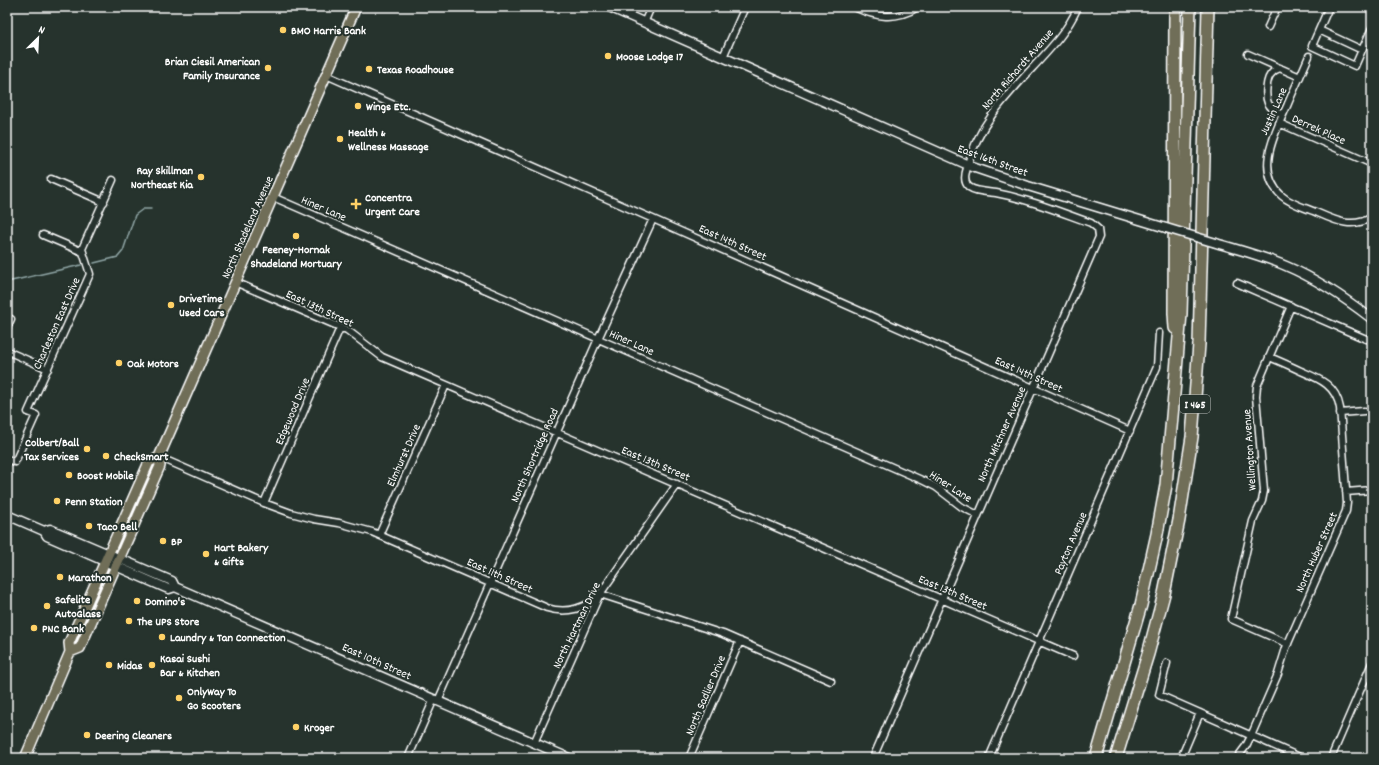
<svg xmlns="http://www.w3.org/2000/svg" width="1379" height="765" font-family="Dekko,sans-serif">
<rect width="100%" height="100%" fill="#26332d"/>
<filter id="ink" filterUnits="userSpaceOnUse"><feTurbulence type="fractalNoise" baseFrequency=".025" numOctaves="2"/><feDisplacementMap in="SourceGraphic" scale="8" xChannelSelector="R" yChannelSelector="G"/><feConvolveMatrix kernelMatrix="1 2 1 2 8 2 1 2 1" color-interpolation-filters="sRGB"/></filter>
<g filter="url(#ink)">
<g fill="none" stroke-linecap="round" stroke-linejoin="round">
<!-- stream -->
<path stroke="#91a7a7" stroke-width="1.5" d="M94,263L118,257L123,251L135,215L143,209H151
M7,282L81,265"/>
<!-- street casing -->
<g stroke="#fff" stroke-width="9">
<path id="street" d="M854,7C876,17 895,21 918,7
M1329,7L1312,46L1355,66L1362,50
M644,23L651,7
M1268,27L1277,7
M1319,30L1362,50L1372,28
M1248,54L1300,77
M1309,56C1302,73 1294,89 1287,106C1275,133 1254,171 1282,196C1291,204 1306,208 1318,213C1336,221 1353,229 1372,217
M723,57L745,7
M1280,68C1278,69 1274,70 1272,73C1266,78 1265,96 1268,103C1271,109 1278,113 1283,115
M326,75L653,219L1130,431
M1279,123L1372,164
M51,179L104,202
M273,197L924,481L936,487L962,507L978,515
M43,235L83,252
M235,282L347,330L382,357L1073,656
M1237,283L1366,339H1372
M7,328L11,319
M7,351L48,369
M1340,413L1364,411
M159,457L264,503L291,513L314,519L339,523L372,532L547,608C566,614 586,609 600,594L723,634L831,681
M7,459L15,462L36,415L28,412L90,274L82,249L113,180
M1346,492L1372,490
M264,503L340,328
M379,535L446,385
M1288,644L1231,619L1253,521L1262,501L1264,491L1256,396L1257,386L1291,306
M1167,663L1159,695L1302,758
M438,701L598,339L653,219
M534,743L600,594L677,484
M408,758L434,699
M689,758L740,641
M873,758L1099,237L1098,229L1091,223C1060,212 1028,199 996,193C988,192 976,192 969,187C963,182 965,174 967,168C980,113 1026,79 1059,38C1067,28 1073,18 1078,7
M989,758L1157,367L1159,333
M1181,758L1200,713
M1237,758L1246,746L1251,736L1278,674L1286,648L1346,511L1347,503L1340,408C1336,385 1320,379 1301,371C1290,366 1280,361 1269,357
M1331,758L1372,663"/>
</g>
<!-- secondary casing -->
<g stroke="#fff" stroke-width="11">
<path id="secondary" d="M609,7L975,168L1028,186L1166,228
M1216,243C1239,250 1263,256 1286,266C1317,279 1345,298 1372,319
M7,515L44,531L47,536L166,588L169,589L175,587
M44,531L50,529L172,581L175,587L569,758"/>
</g>
<!-- primary casing -->
<g stroke="#fff" stroke-width="12">
<path id="primary" d="M70,652L80,648L160,466L159,457L356,7
M25,758L70,652L69,643L149,462L159,457"/>
</g>
<!-- highway casing -->
<g stroke="#fff" stroke-width="14">
<path id="highway" d="M1175,328L1174,313L1175,7
M1096,758L1141,605L1157,534L1166,485L1181,314L1190,7
M1116,758L1148,654L1164,594L1179,520L1192,437L1199,344L1208,7"/>
</g>
<!-- street -->
<use href="#street" stroke="#26332d" stroke-width="6"/>
<!-- secondary -->
<use href="#secondary" stroke="#26332d" stroke-width="8"/>
<!-- primary -->
<use href="#primary" stroke="#706e59" stroke-width="9"/>
<!-- highway -->
<use href="#highway" stroke="#706e59" stroke-width="11"/>
<!-- secondary-bridge casing -->
<g stroke="#fff" stroke-width="11" stroke-linecap="butt">
<path id="secondary-bridge" d="M1166,228L1216,243"/>
</g>
<!-- secondary-bridge -->
<use href="#secondary-bridge" stroke="#26332d" stroke-width="8"/>
</g>
</g>
<!-- markers -->
<g fill="#ffd166" stroke="#26332d" stroke-width="1.5">
<circle cx="283" cy="30" r="4"/>
<circle cx="608" cy="56" r="4"/>
<circle cx="268" cy="68" r="4"/>
<circle cx="369" cy="69" r="4"/>
<circle cx="358" cy="106" r="4"/>
<circle cx="340" cy="139" r="4"/>
<circle cx="201" cy="177" r="4"/>
<path d="M354 198h4v4h4v4h-4v4h-4v-4h-4v-4h4z"/>
<circle cx="296" cy="236" r="4"/>
<circle cx="171" cy="305" r="4"/>
<circle cx="119" cy="363" r="4"/>
<circle cx="87" cy="449" r="4"/>
<circle cx="106" cy="456" r="4"/>
<circle cx="69" cy="475" r="4"/>
<circle cx="57" cy="501" r="4"/>
<circle cx="89" cy="526" r="4"/>
<circle cx="163" cy="541" r="4"/>
<circle cx="206" cy="554" r="4"/>
<circle cx="60" cy="577" r="4"/>
<circle cx="137" cy="601" r="4"/>
<circle cx="47" cy="606" r="4"/>
<circle cx="129" cy="621" r="4"/>
<circle cx="34" cy="628" r="4"/>
<circle cx="162" cy="637" r="4"/>
<circle cx="109" cy="665" r="4"/>
<circle cx="152" cy="665" r="4"/>
<circle cx="179" cy="698" r="4"/>
<circle cx="296" cy="727" r="4"/>
<circle cx="87" cy="735" r="4"/>
</g>
<g text-anchor="middle" stroke-width="4" stroke-linejoin="round" paint-order="stroke">
<!-- shield labels -->
<rect fill="#26332d" stroke="#bec2c0" stroke-width="1" x="1180" y="395" width="30" height="18" rx="3"/>
<g font-size="11" font-weight="bold" fill="#fff">
<text x="1195" y="408">I 465</text>
</g>
<!-- poi labels -->
<g font-size="12" font-weight="bold" fill="#fff" stroke="#26332d" text-anchor="start">
<text x="291" y="34">BMO Harris Bank</text>
<text x="616" y="60">Moose Lodge 17</text>
<text x="260" y="65" text-anchor="end">Brian Ciesil American<tspan x="260" dy="14">Family Insurance</tspan></text>
<text x="377" y="73">Texas Roadhouse</text>
<text x="366" y="110">Wings Etc.</text>
<text x="348" y="136">Health &amp;<tspan x="348" dy="14">Wellness Massage</tspan></text>
<text x="193" y="174" text-anchor="end">Ray Skillman<tspan x="193" dy="14">Northeast Kia</tspan></text>
<text x="365" y="201">Concentra<tspan x="365" dy="14">Urgent Care</tspan></text>
<text x="296" y="253" text-anchor="middle">Feeney-Hornak<tspan x="296" dy="14">Shadeland Mortuary</tspan></text>
<text x="179" y="302">DriveTime<tspan x="179" dy="14">Used Cars</tspan></text>
<text x="127" y="367">Oak Motors</text>
<text x="79" y="446" text-anchor="end">Colbert/Ball<tspan x="79" dy="14">Tax Services</tspan></text>
<text x="114" y="460">CheckSmart</text>
<text x="77" y="479">Boost Mobile</text>
<text x="65" y="505">Penn Station</text>
<text x="97" y="530">Taco Bell</text>
<text x="171" y="545">BP</text>
<text x="214" y="551">Hart Bakery<tspan x="214" dy="14">&amp; Gifts</tspan></text>
<text x="68" y="581">Marathon</text>
<text x="55" y="603">Safelite<tspan x="55" dy="14">AutoGlass</tspan></text>
<text x="145" y="605">Domino's</text>
<text x="137" y="625">The UPS Store</text>
<text x="42" y="632">PNC Bank</text>
<text x="170" y="641">Laundry &amp; Tan Connection</text>
<text x="160" y="662">Kasai Sushi<tspan x="160" dy="14">Bar &amp; Kitchen</tspan></text>
<text x="117" y="669">Midas</text>
<text x="187" y="695">OnlyWay To<tspan x="187" dy="14">Go Scooters</tspan></text>
<text x="304" y="731">Kroger</text>
<text x="95" y="739">Deering Cleaners</text>
</g>
<!-- street labels -->
<g font-size="12" fill="#fff" stroke="#26332d">
<text transform="translate(1017 69) rotate(-49)" y="4">North Richardt Avenue</text>
<text transform="translate(1273 111) rotate(-66)" y="4">Justin Lane</text>
<text transform="translate(1319 129) rotate(24)" y="4">Derrek Place</text>
<text transform="translate(993 160) rotate(20)" y="4">East 16th Street</text>
<text transform="translate(324 208) rotate(23)" y="4">Hiner Lane</text>
<text transform="translate(247 227) rotate(-66)" y="4">North Shadeland Avenue</text>
<text transform="translate(733 242) rotate(24)" y="4">East 14th Street</text>
<text transform="translate(320 308) rotate(25)" y="4">East 13th Street</text>
<text transform="translate(56 323) rotate(-66)" y="4">Charleston East Drive</text>
<text transform="translate(632 342) rotate(24)" y="4">Hiner Lane</text>
<text transform="translate(1029 374) rotate(24)" y="4">East 14th Street</text>
<text transform="translate(292 411) rotate(-67)" y="4">Edgewood Drive</text>
<text transform="translate(1001 434) rotate(-66)" y="4">North Mitchner Avenue</text>
<text transform="translate(1249 450) rotate(-94)" y="4">Wellington Avenue</text>
<text transform="translate(403 455) rotate(-66)" y="4">Elmhurst Drive</text>
<text transform="translate(534 455) rotate(-66)" y="4">North Shortridge Road</text>
<text transform="translate(656 463) rotate(23)" y="4">East 13th Street</text>
<text transform="translate(951 486) rotate(33)" y="4">Hiner Lane</text>
<text transform="translate(1070 543) rotate(-67)" y="4">Payton Avenue</text>
<text transform="translate(1316 552) rotate(-66)" y="4">North Huber Street</text>
<text transform="translate(500 575) rotate(24)" y="4">East 11th Street</text>
<text transform="translate(953 592) rotate(23)" y="4">East 13th Street</text>
<text transform="translate(576 625) rotate(-64)" y="4">North Hartman Drive</text>
<text transform="translate(377 661) rotate(24)" y="4">East 10th Street</text>
<text transform="translate(705 695) rotate(-67)" y="4">North Sadlier Drive</text>
</g>
</g>
<!-- margin -->
<rect width="1379" height="765" fill="none" stroke="#26332d" stroke-width="24"/>
<rect x="12" y="12" width="1355" height="741" fill="none" stroke="#fff" stroke-width="1.5" filter="url(#ink)"/>
<!-- north arrow -->
<g transform="translate(38 38) rotate(24)" stroke="#26332d" stroke-width="3" paint-order="stroke">
<path d="M0-3L7 15L0 10L-7 15Z" fill="#ffffff"/>
<text y="-6" font-size="11" font-weight="bold" text-anchor="middle" fill="#ffffff">N</text>
</g>
</svg>
